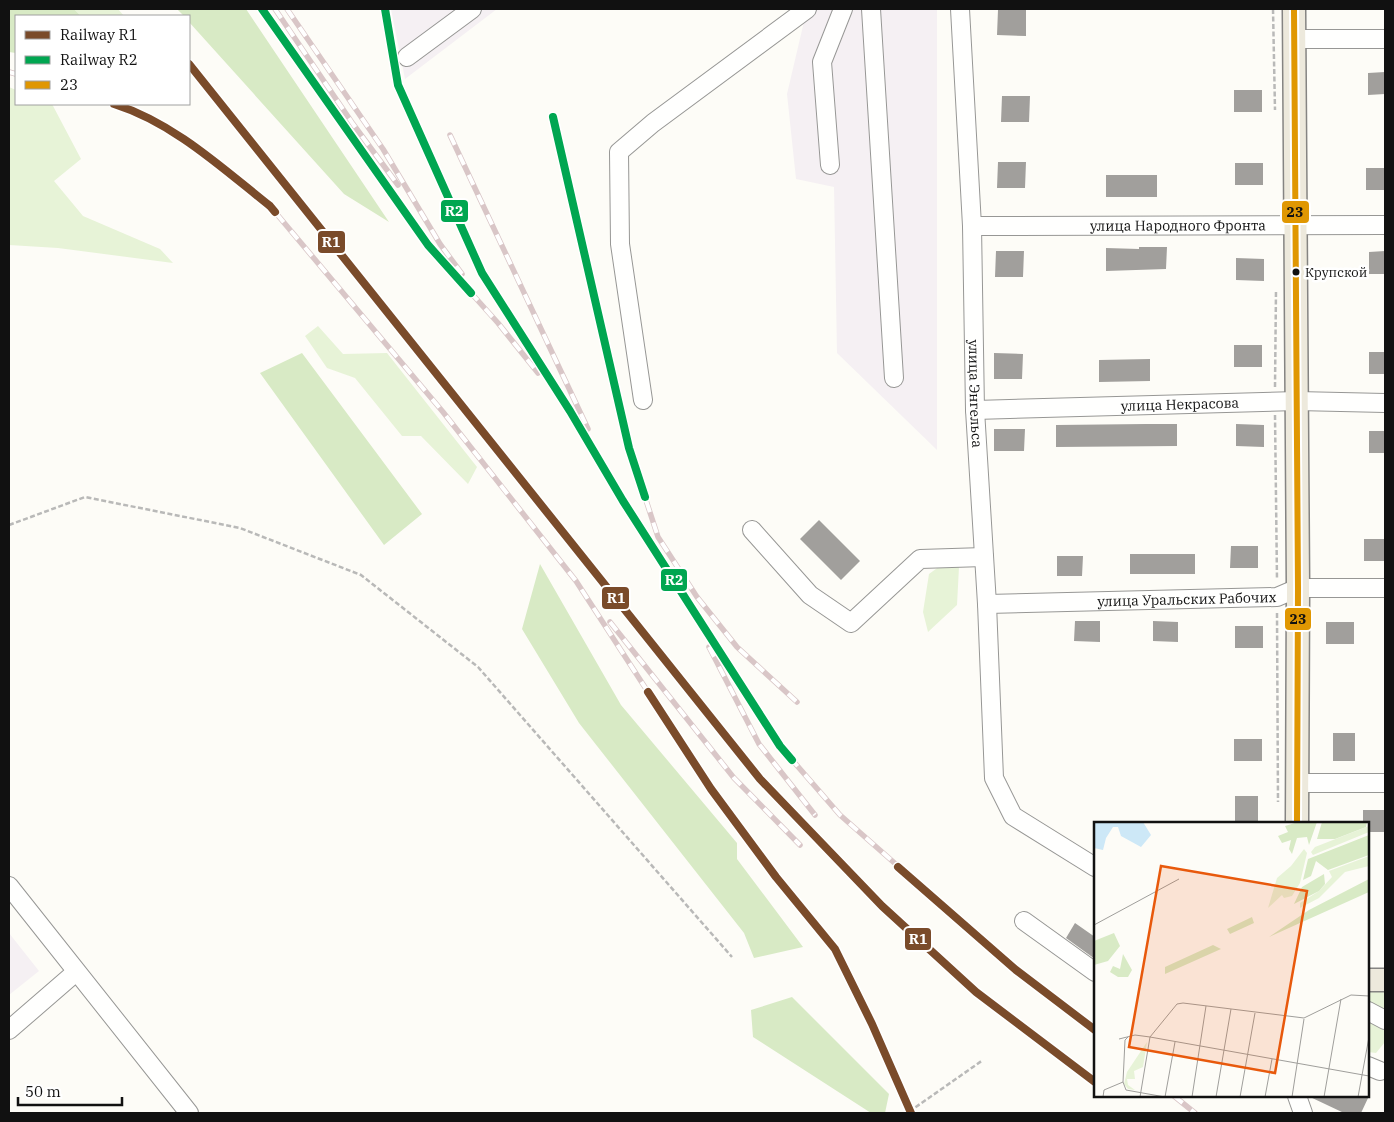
<svg xmlns="http://www.w3.org/2000/svg" width="1394" height="1122" font-family="'IBM Plex Serif',serif">
<rect width="100%" height="100%" fill="#fdfcf7"/>
<!-- industrial -->
<path fill="#f5f0f3" d="M391,9H497L405,79Z
M803,9H937V450L837,353L834,187L796,179L787,94L806,13Z
M9,933L39,971L9,995Z"/>
<!-- green -->
<path fill="#e7f3d7" d="M74,9H118L124,16H81Z
M9,87L16,90V104H52L81,159L54,181L83,216L160,249L173,263L58,248L9,245Z
M318,326L343,354L387,353L477,467L468,484L421,436H402L355,378L327,368L305,336Z
M940,566L959,567L957,605L928,632L923,612L929,574Z
M1368,990H1385V1012L1368,1004Z
M1368,1021L1385,1031V1042L1376,1053L1368,1052Z"/>
<!-- forest -->
<path fill="#d8eac5" d="M9,9H74L81,16H16V53L9,52Z
M177,9H246L389,222L344,194L189,22V16H184Z
M302,353L422,514L384,545L260,373Z
M540,564L621,705L737,843V859L803,947L754,958L744,933L579,723L522,629Z
M792,997L889,1094L885,1113H871L753,1037L751,1010Z"/>
<!-- building -->
<path fill="#a19f9c" d="M998,10H1026V36L997,35Z
M1385,72V94L1368,95V73Z
M1234,90H1262V112H1234Z
M1002,96H1030L1029,122H1001Z
M998,162H1026L1025,188H997Z
M1235,163H1263V185H1235Z
M1366,168H1385V190H1366Z
M1106,175H1157V197H1106Z
M1139,247H1167L1166,269L1106,271V248L1139,249Z
M996,251H1024L1023,277H995Z
M1385,251V274H1369V252Z
M1236,258L1264,259V281L1236,280Z
M1234,345H1262V367H1234Z
M1369,352H1385V374H1369Z
M994,353L1023,354L1022,379H994Z
M1150,359V381L1099,382V360Z
M1146,424H1177V446L1056,447V425Z
M1236,424L1264,425V447L1236,446Z
M994,429H1025L1024,451H994Z
M1369,431H1385V453H1369Z
M819,520L860,561L841,580L800,539Z
M1364,539H1385V561H1364Z
M1231,546H1258V568H1230Z
M1130,554H1195V574H1130Z
M1057,556H1083L1082,576H1057Z
M1075,621H1100V642L1074,641Z
M1153,621L1178,622V642L1153,641Z
M1326,622H1354V644H1326Z
M1235,626H1263V648H1235Z
M1333,733H1355V761H1333Z
M1234,739H1262V761H1234Z
M1235,796H1258V823H1235Z
M1363,810H1385V832H1368V823H1363Z
M1075,923L1095,937V959L1066,938Z
M1308,1096H1369L1361,1113H1344Z"/>
<g fill="none" stroke-linecap="round" stroke-linejoin="round">
<!-- minor casing -->
<g stroke="#979795" stroke-width="20">
<g id="minor">
<path d="M871,9L894,378"/>
<path id="s1" d="M960,9L972,226L975,410L987,604L994,778L1013,816L1095,867"/>
<path d="M1294,39H1385"/>
<path d="M407,57L472,9"/>
<path d="M830,165L822,62L843,9"/>
<path id="s2" d="M972,226L1385,225"/>
<path d="M643,400L620,244L619,152L653,123L807,9"/>
<path id="s3" d="M975,410L1297,401L1385,403"/>
<path d="M752,530L810,595L851,623L920,559L984,557"/>
<path id="s4" d="M987,604L1277,597L1298,588H1385"/>
<path d="M1297,783H1385"/>
<path d="M9,886L189,1113"/>
<path d="M1024,921L1095,972"/>
<path d="M1368,1011L1385,1020"/>
<path d="M9,1030L76,972"/>
<path d="M1368,1066L1380,1071"/>
<path d="M1297,1096L1303,1113"/>
</g>
</g>
<!-- major casing -->
<g stroke="#858482" stroke-width="25">
<path id="major" d="M1294,9L1298,588L1297,823
M1368,980H1385"/>
</g>
<!-- path -->
<path stroke="#b9b9b8" stroke-width="2.5" stroke-dasharray="5 2.5" stroke-linecap="butt" d="M1273,9L1275,110
M1275,387L1276,290
M1275,415L1277,580
M9,525L85,497L240,528L361,575L478,667L732,957
M1277,613L1278,802
M911,1113L913,1109L983,1060"/>
<!-- minor -->
<use href="#minor" stroke="#fffffe" stroke-width="18"/>
<!-- major -->
<use href="#major" stroke="#ede9dc" stroke-width="22"/>
<!-- rail casing -->
<g stroke="#d9c6c7" stroke-width="5.5">
<path id="rail" d="M262,9L428,245L498,323L538,373
M275,9L353,124L398,185
M287,9L383,149L440,244L462,274
M385,9L398,85L482,273L570,411L623,501L780,746L840,815L1016,970L1095,1030
M9,72L16,74
M114,104L131,109L184,138L270,206L443,412L576,581L711,789L776,877L835,949L872,1024L911,1113
M553,117L629,448L658,537L697,597L737,647L797,702
M450,135L588,429
M610,622L734,778L800,845
M709,647L759,744L815,815
M1174,1096L1195,1113"/>
</g>
<!-- rail -->
<use href="#rail" stroke="#fff" stroke-width="4" stroke-dasharray="11" stroke-linecap="butt"/>
<!-- bus-1 casing -->
<g stroke="#fff" stroke-width="10">
<path id="bus-1" d="M1294,9L1298,588L1297,823"/>
</g>
<!-- bus-1 -->
<use href="#bus-1" stroke="#e09702" stroke-width="6"/>
<!-- rail-1 casing -->
<g stroke="#fff" stroke-width="11">
<path id="rail-1" d="M189,64L760,779L882,906L976,992L1095,1082
M114,104C174,123 222,168 270,206L275,212
M648,692L711,789L776,877L835,949L872,1024L911,1113
M898,867L1016,970L1095,1030"/>
</g>
<!-- rail-2 casing -->
<g stroke="#fff" stroke-width="11">
<path id="rail-2" d="M262,9L428,245L471,293
M385,9L398,85L482,273L570,411L623,501L780,746L792,760
M553,117L629,448L645,497"/>
</g>
<!-- rail-1 -->
<use href="#rail-1" stroke="#7a4b2a" stroke-width="8"/>
<!-- rail-2 -->
<use href="#rail-2" stroke="#00a651" stroke-width="8"/>
</g>
<!-- markers -->
<circle fill="#111" stroke="#fff" stroke-width="2" cx="1296" cy="272" r="4.5"/>
<g text-anchor="middle" stroke-width="5" stroke-linejoin="round" paint-order="stroke">
<!-- bus labels -->
<g font-size="13" fill="#111" stroke="#fff" text-anchor="start">
<text x="1305" y="277">Крупской</text>
</g>
<!-- street labels -->
<g font-size="14" fill="#111" stroke="#fff">
<text dy="5" stroke="none"><textPath href="#s2" startOffset="206">улица Народного Фронта</textPath></text>
<text dy="5" stroke="none"><textPath href="#s1" startOffset="385">улица Энгельса</textPath></text>
<text dy="5" stroke="none"><textPath href="#s3" startOffset="205">улица Некрасова</textPath></text>
<text dy="5" stroke="none"><textPath href="#s4" startOffset="200">улица Уральских Рабочих</textPath></text>
</g>
</g>
<!-- overview -->
<g transform="translate(1094 822)">
<rect width="275" height="275" fill="#fdfcf7"/>
<path d="M275,4V10L219,33L217,30L221,25ZM210,27L213,31L206,61L198,74L190,76L188,73L174,86L183,56L197,44ZM275,34V44L251,50L225,76L206,86V81L225,69L238,55L235,49ZM53,220L49,245L40,249L41,257H33L34,263L41,268L34,267L30,262L33,250Z" fill="#e7f3d7"/>
<path d="M204,0H223L215,23L213,15L203,16L198,32L195,27L197,18L188,21L184,14L194,10L191,4ZM228,0H273L272,5L241,17H223ZM275,13V33L234,48L222,39L217,54L209,58L214,37ZM230,52L231,62L225,69L200,82L208,65ZM275,57V70L175,115L215,88ZM158,95L160,101L136,112L133,107ZM20,111L26,124L14,139L0,143V119ZM119,123L127,127L71,152V145ZM29,132L38,148L34,155H24L16,150L19,144L26,147Z" fill="#d8eac5"/>
<path d="M0,0H49L57,13L47,25L27,14L24,5H19L12,16L9,28L0,26Z" fill="#cde8f7"/>
<path fill="none" stroke="#9f9e9b" stroke-width="1" d="M0,103L85,57M25,217L41,213L56,215L83,182L89,181L210,196L257,173L275,174M29,260L31,218L34,215M29,260L32,268L71,275M9,275L10,268L29,260M46,275L56,215L275,254M71,275L81,220M98,275L112,184M122,275L137,187M146,275L161,191M171,275L178,237M198,275L210,197M230,275L247,177M264,275L275,215"/>
<path fill="#e8590c" fill-opacity="0.15" stroke="#e8590c" stroke-width="2.5" d="M67,44L213,69L181,251L35,225Z"/>
<rect width="275" height="275" fill="none" stroke="#111" stroke-width="2.5"/>
</g>
<g stroke="#fff" stroke-width="2">
<rect x="440" y="199" width="29" height="24" rx="5" fill="#00a651"/>
<rect x="1281" y="200" width="29" height="24" rx="5" fill="#e09702"/>
<rect x="317" y="230" width="29" height="24" rx="5" fill="#7a4b2a"/>
<rect x="660" y="568" width="28" height="24" rx="5" fill="#00a651"/>
<rect x="601" y="586" width="29" height="24" rx="5" fill="#7a4b2a"/>
<rect x="1284" y="607" width="28" height="24" rx="5" fill="#e09702"/>
<rect x="904" y="927" width="28" height="24" rx="5" fill="#7a4b2a"/>
</g>
<g font-size="14" text-anchor="middle" font-weight="bold" fill="#fff">
<text x="454" y="216">R2</text>
<text x="331" y="247">R1</text>
<text x="674" y="585">R2</text>
<text x="616" y="603">R1</text>
<text x="918" y="944">R1</text>
</g>
<g font-size="14" text-anchor="middle" font-weight="bold" fill="#111">
<text x="1295" y="217">23</text>
<text x="1298" y="624">23</text>
</g>
<!-- border -->
<rect width="1394" height="1122" fill="none" stroke="#111111" stroke-width="20"/>
<!-- legend -->
<rect x="15" y="15" width="175" height="90" fill="#ffffff" stroke="#a0a0a0"/>
<rect x="25" y="31" width="25" height="8" fill="#7a4b2a" stroke="#a0a0a0"/>
<text x="60" y="40" font-size="15" fill="#111111">Railway R1</text>
<rect x="25" y="56" width="25" height="8" fill="#00a651" stroke="#a0a0a0"/>
<text x="60" y="65" font-size="15" fill="#111111">Railway R2</text>
<rect x="25" y="81" width="25" height="8" fill="#e09702" stroke="#a0a0a0"/>
<text x="60" y="90" font-size="15" fill="#111111">23</text>
<!-- scale -->
<path d="M18 1097v8h104v-8" fill="none" stroke="#111111" stroke-width="2.5"/>
<text x="25" y="1097" font-size="15" fill="#111111" stroke="#ffffff" stroke-width="4" paint-order="stroke">50 m</text>
</svg>
